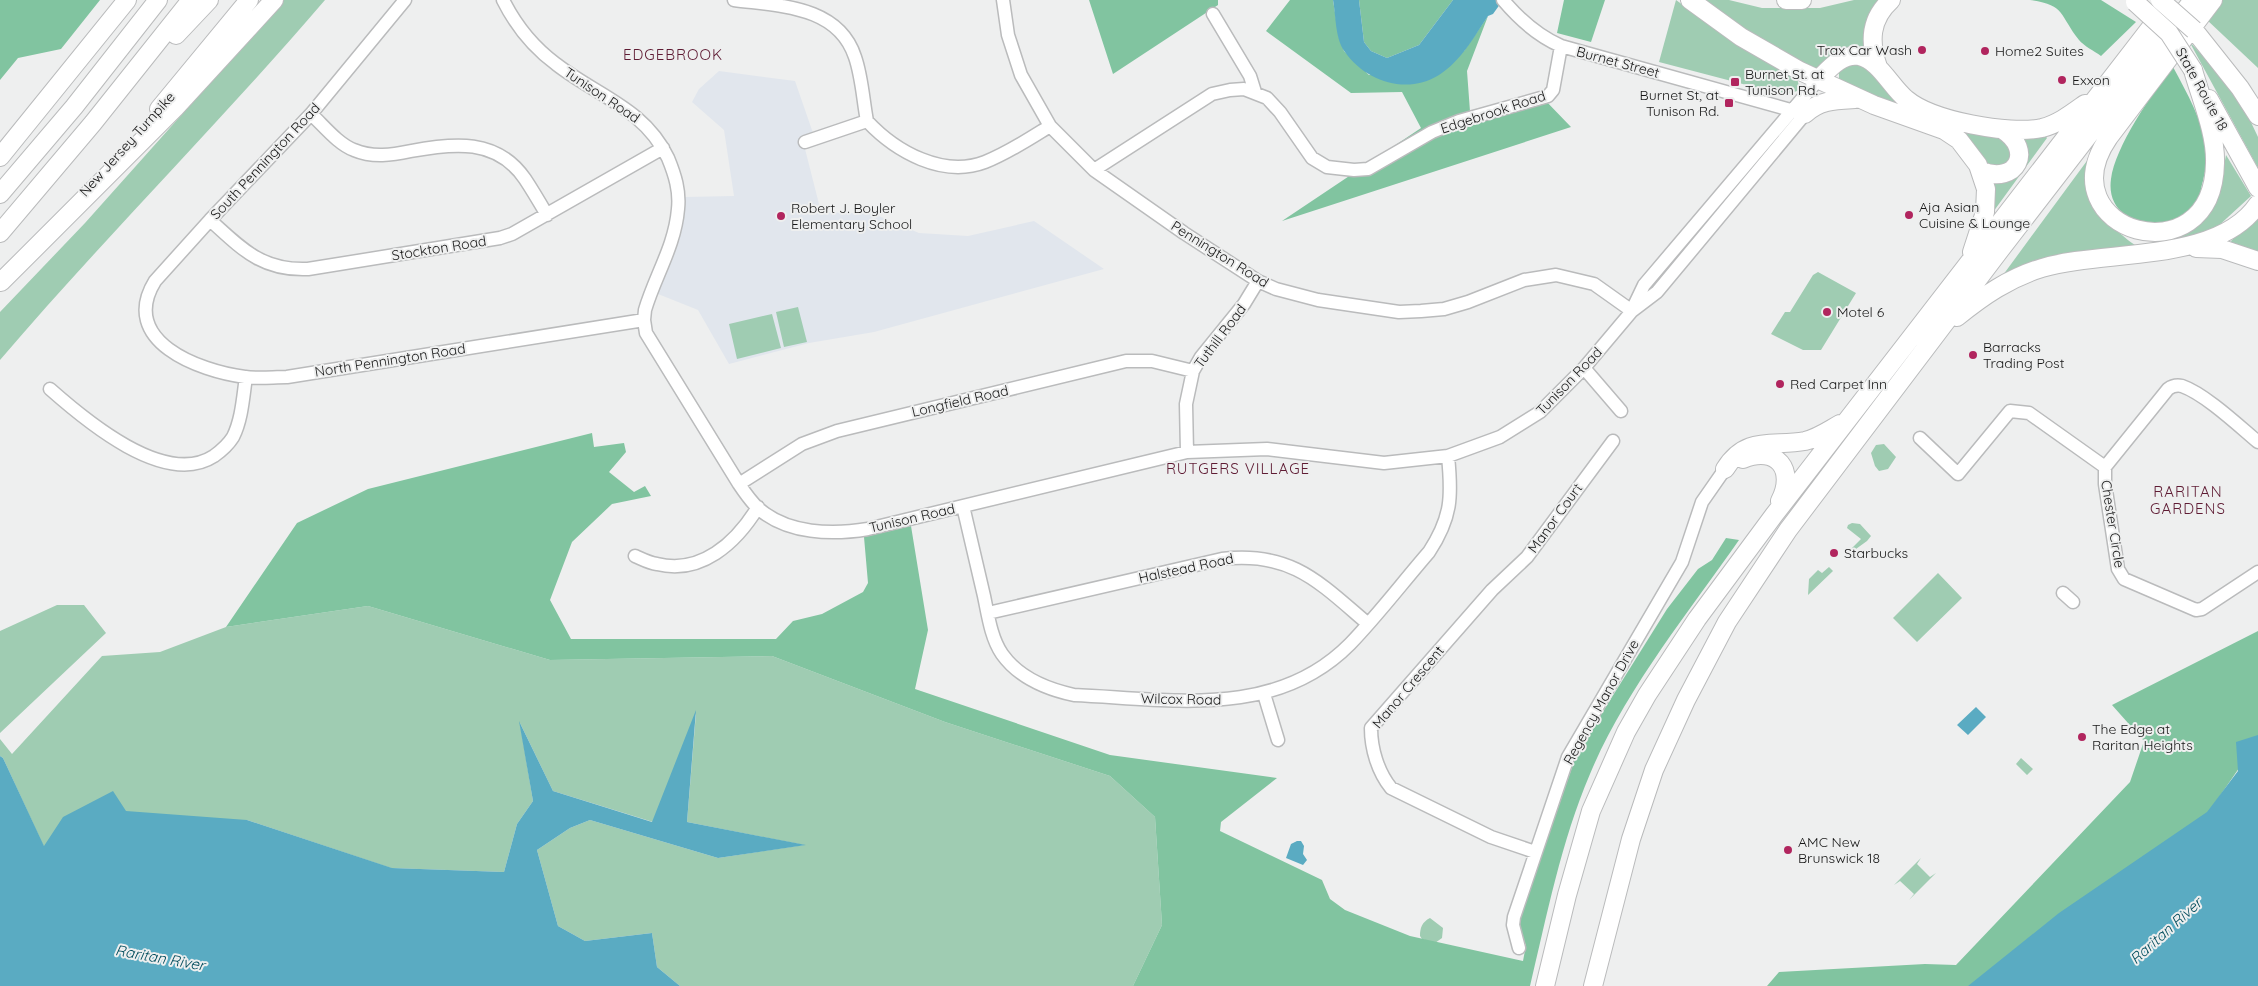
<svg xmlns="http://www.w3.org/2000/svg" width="2258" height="986" font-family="Quicksand,sans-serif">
<rect width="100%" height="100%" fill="#eeefef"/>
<!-- built -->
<path fill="#e1e6ed" d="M719,71L795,81L813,133L802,137L821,212L874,214L919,233L968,236L1034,221L1104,269L874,332L809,343L729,364L698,310L658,294L680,237L684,218L685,197L734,196L724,130L692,102L699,89Z"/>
<!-- green -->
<path fill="#9fccb2" d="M284,0H325C220,123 105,237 0,360V312L85,223Z
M1676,0L1743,49L1797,78L1800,90L1785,95L1659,62Z
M1701,0H1729L1762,8H1820L1854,0H1889L1864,51L1818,72L1754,38Z
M2219,0H2258V68L2206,19Z
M2189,41L2237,93L2258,137V168Z
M1863,62L1913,111L1849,88L1839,81V71L1849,63Z
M1946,122L2002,135L2012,145L2009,164L1990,168Z
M2044,134L2047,138L1988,219L1989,179L2004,180L2017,136Z
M2092,154C2090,170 2085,190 2092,205C2095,213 2127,240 2135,245L2055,258L2003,275Z
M2226,155L2251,196L2215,229L2173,240L2206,216L2220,187Z
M2258,216V256L2233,248L2231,241Z
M1818,272L1856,293L1821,350H1803L1771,334L1785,312H1790L1813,275Z
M798,307L807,342L784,347L776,312Z
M772,314L781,348L737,359L729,324Z
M1884,444L1896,457L1888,469L1879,471L1875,466L1871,453L1876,445Z
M1852,523L1860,524L1871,536L1867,541L1849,554L1847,553L1861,539L1847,528L1848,525Z
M1829,567L1833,571L1808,595L1809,579L1818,570L1822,573Z
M1938,573L1962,598L1917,642L1893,618Z
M57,605H84L106,633L0,733V631Z
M368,606L550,660L772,656L945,722L1110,776L1155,817L1162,925L1133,986H680L657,967L652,933L585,941L558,926L537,850L570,828L590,820L718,858L804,845L687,822L696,713L653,822L553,791L520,723L533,801L517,824L504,872L391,868L247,820L44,847L3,758L0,756V739L12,754L102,656L160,652L226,627Z
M2021,758L2033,769L2027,775L2016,764Z
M1921,858L1917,864L1930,877L1936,873L1909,900L1914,894L1900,881L1894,885Z
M1430,918L1443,928L1442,938L1435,943L1422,939L1420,936C1420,928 1422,922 1430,918Z"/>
<!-- forest -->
<path fill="#81c4a0" d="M0,0H100L61,49L18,58L0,80Z
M1089,0H1218V5L1113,74Z
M1290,0H1333L1339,38L1344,51L1369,75L1464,51L1488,16L1467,71L1471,125L1543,98L1571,127L1282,221L1421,128L1402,92L1351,93L1266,31Z
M1359,0H1453L1419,45L1387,58L1371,51L1364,42Z
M1564,0H1605L1591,42L1557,33Z
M2030,0H2101L2136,22L2101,56C2094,51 2084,46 2079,40C2059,15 2066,5 2030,0Z
M2173,67C2187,93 2203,121 2207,151C2208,161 2205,171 2203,181C2201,186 2201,194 2198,199C2176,238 2104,229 2111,179C2115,147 2152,93 2173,67Z
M592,433L594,447L624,443L626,452L609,472L634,492L645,486L651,496L612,504L572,542L550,600L571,639H776L793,621L822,614L863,592L868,583L864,537L911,526L928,630L915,689L1110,755L1277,778L1221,822L1220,831L1322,880L1330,899L1345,910L1410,936L1523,961L1526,945L1519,934L1518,924L1577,753L1667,609L1698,569L1712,560L1726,538L1739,540C1688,613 1624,692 1590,774C1561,842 1547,915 1530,986H1133L1162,925L1155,817L1110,776L945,722L772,656L550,660L368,606L226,627L297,523L368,489Z
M2258,631V750L2246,758L2197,829L2025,986H1767L1779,972L1925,964L1956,965L2130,782L2144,741L2112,705Z"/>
<!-- water -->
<path fill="#5aabc2" d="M1333,0H1359L1364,42L1371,51L1387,58L1419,45L1453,0H1503L1493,14L1488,16C1474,37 1461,61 1439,75C1407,95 1366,82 1345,52C1335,39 1336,16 1333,0Z
M1976,707L1986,717L1968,735L1957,725Z
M696,710L687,822L806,845L718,858L590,820L570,828L537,850L558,926L585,941L652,933L657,967L680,986H0V756L3,758L44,846L63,817L113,791L126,811L247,820L392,868L504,872L517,824L533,801L519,721L553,791L652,822Z
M2258,735V986H1968L2059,913L2207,812L2238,771L2236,742Z
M1297,841H1301L1304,846L1303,854L1307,860L1303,865L1286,858L1291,844Z"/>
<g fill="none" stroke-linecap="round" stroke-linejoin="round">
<!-- minor casing -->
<g stroke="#babbbc" stroke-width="15">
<path id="minor" d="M405,0L311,114L210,220L155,281C118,341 199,371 245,377C259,379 273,377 287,377L644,320
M503,0C516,26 533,47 556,64C597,96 644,108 668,158C675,175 680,191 678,209C675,246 655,276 645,310L644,320L646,333L739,484C745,493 751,502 759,509C788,534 832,535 868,529L1187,452L1267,449L1384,463L1448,456L1500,437L1540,412L1584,368L1632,311L1657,292L1805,114L1561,46C1538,36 1519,19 1503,0
M734,0C778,6 838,5 855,57C862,77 863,100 867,121C896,152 943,178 985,162C1008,153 1029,139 1050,126
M1003,0L1008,35L1021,75L1050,126L1094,170L1184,233L1258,281L1276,289L1318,300L1399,312L1421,311L1444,309L1468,302L1524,280L1556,275L1594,284L1632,311
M1213,14L1250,76L1255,92
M311,114C324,126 338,144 354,150C373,158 392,155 411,151C453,143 497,138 525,179C533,191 540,203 547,215
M805,142L867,121
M1094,170L1212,94L1230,90L1244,89L1267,98L1280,112L1312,158L1327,167L1354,170L1368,169L1432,132L1459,121L1548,96L1553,90L1561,46
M210,220C242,249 262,271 308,269L500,238L512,234L663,148
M1633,308L1644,285L1818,80
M1584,368L1621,411
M50,389C85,420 165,488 214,456C221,451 228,445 233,437C242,419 243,397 246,377
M1920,438L1958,474L2010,411L2029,413L2105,467
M2258,442C2239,426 2205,394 2182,386C2177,385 2172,386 2168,389L2105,467V484L2118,569L2124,579L2196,610L2202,609L2258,572
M1187,452L1186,404L1193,371L1201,357L1244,304L1258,281
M739,484L802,444L837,431L1126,361H1152L1193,371
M963,506C970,536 977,566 984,596C988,615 991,638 1002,654C1019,678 1046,689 1074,695C1169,699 1275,720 1350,644C1378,615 1403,582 1429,552C1452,517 1452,496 1448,456
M635,556C642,559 649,563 657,564C701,575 736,543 758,507
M2063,593L2073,602
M988,613L1222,559C1291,551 1319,582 1367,623
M1264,694L1278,740
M1535,852L1491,837L1391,788C1378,772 1371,749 1371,728L1492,590L1527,557L1613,441
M1519,948L1513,925L1514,917L1568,757L1682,562L1702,502L1725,469"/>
</g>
<!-- highway casing -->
<g stroke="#babbbc" stroke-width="20">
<path id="highway" d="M1690,0L1741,37L1800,71L1874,105L1944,130L1959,140L1978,165L1986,189L1985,212L1972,252
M1786,0H1802
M2194,30L2240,88L2258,116
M176,35L209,0
M1878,67C1869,42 1870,19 1891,0
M2193,70C2201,99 2216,133 2215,163C2213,281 2044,231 2109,137L2213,0
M1818,80C1829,69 1842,53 1859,56C1879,60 1891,87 1906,99C1932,121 2009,135 2042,128C2058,124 2071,114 2085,104
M2209,99L2258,188
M159,109L249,0
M1805,114C1819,100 1836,100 1855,99
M0,157L127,0
M1981,171C2017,185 2034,150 2003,130
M0,194L74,107L158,0
M0,233L93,123L191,0
M2196,248L2222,249L2258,261
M1,282L175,108L274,0
M1957,317C1983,296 2009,278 2042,268C2105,249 2218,264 2258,204
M1743,459C1777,445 1796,470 1780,501
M1725,469C1746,435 1773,447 1805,441C1818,438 1829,430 1840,424
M1545,986L1567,895L1591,811L1626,732L1647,695L1697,619L1774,515L2165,9
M1593,986L1631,839L1654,770L1686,700L1727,622L1788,530L2000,250L2193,0"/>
</g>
<!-- minor -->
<use href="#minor" stroke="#fff" stroke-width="12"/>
<!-- highway -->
<use href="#highway" stroke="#fff" stroke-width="18"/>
<!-- highway-bridge casing -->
<g stroke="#babbbc" stroke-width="20" stroke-linecap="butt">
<path id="highway-bridge" d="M2160,0L2194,30
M2135,2L2169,33L2193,70"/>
</g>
<!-- highway-bridge -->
<use href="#highway-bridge" stroke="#fff" stroke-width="18"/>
</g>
<!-- markers -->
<g fill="#b1255e" stroke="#eeefef" stroke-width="2">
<circle cx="1922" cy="50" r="5"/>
<circle cx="1985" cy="51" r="5"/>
<circle cx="2062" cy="80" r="5"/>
<rect x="1730" y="77" width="10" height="10" rx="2.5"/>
<rect x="1724" y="98" width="10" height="10" rx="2.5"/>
<circle cx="1909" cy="215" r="5"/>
<circle cx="781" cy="216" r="5"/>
<circle cx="1827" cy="312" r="5"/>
<circle cx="1973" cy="355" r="5"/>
<circle cx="1780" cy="384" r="5"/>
<circle cx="1834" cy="553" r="5"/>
<circle cx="2082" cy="737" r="5"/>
<circle cx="1788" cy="850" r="5"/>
</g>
<g text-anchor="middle" stroke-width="4" stroke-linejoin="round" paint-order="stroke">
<!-- poi labels -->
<g font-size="14" fill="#171717" stroke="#eeefef" text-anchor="start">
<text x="1912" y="55" text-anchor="end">Trax Car Wash</text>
<text x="1995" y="56">Home2 Suites</text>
<text x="1745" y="79">Burnet St. at<tspan x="1745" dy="16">Tunison Rd.</tspan></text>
<text x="2072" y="85">Exxon</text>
<text x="1719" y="100" text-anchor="end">Burnet St, at<tspan x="1719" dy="16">Tunison Rd.</tspan></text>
<text x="1919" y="212">Aja Asian<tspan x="1919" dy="16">Cuisine &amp; Lounge</tspan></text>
<text x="791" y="213">Robert J. Boyler<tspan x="791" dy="16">Elementary School</tspan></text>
<text x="1837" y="317">Motel 6</text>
<text x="1983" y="352">Barracks<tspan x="1983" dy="16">Trading Post</tspan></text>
<text x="1790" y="389">Red Carpet Inn</text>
<text x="1844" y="558">Starbucks</text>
<text x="2092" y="734">The Edge at<tspan x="2092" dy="16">Raritan Heights</tspan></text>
<text x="1798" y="847">AMC New<tspan x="1798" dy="16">Brunswick 18</tspan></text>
</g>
<!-- street labels -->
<g font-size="14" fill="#171717" stroke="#eeefef">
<text transform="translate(1618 62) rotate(15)" y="5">Burnet Street</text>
<text transform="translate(2202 89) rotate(61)" y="5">State Route 18</text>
<text transform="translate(602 95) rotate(34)" y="5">Tunison Road</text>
<text transform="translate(1493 112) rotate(-18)" y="5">Edgebrook Road</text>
<text transform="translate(127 144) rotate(-48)" y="5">New Jersey Turnpike</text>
<text transform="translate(265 161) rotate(-47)" y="5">South Pennington Road</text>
<text transform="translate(439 248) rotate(-9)" y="5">Stockton Road</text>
<text transform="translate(1220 254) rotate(32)" y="5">Pennington Road</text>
<text transform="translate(1220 336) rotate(-53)" y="5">Tuthill Road</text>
<text transform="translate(390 360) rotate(-9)" y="5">North Pennington Road</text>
<text transform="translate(1569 381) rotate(-46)" y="5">Tunison Road</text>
<text transform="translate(960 401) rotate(-13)" y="5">Longfield Road</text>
<text transform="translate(912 518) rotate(-13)" y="5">Tunison Road</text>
<text transform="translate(1555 518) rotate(-54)" y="5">Manor Court</text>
<text transform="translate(2113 524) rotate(81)" y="5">Chester Circle</text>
<text transform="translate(1186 568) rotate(-12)" y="5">Halstead Road</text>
<text transform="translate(1408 687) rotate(-50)" y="5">Manor Crescent</text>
<text transform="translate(1181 699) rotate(1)" y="5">Wilcox Road</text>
<text transform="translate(1601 702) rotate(-61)" y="5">Regency Manor Drive</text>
</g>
<!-- neighbourhood labels -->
<g font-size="15" letter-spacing="1" fill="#5f1c34" stroke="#eeefef">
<text x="673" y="60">EDGEBROOK</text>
<text x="1238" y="474">RUTGERS VILLAGE</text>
<text x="2188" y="497">RARITAN<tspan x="2188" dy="17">GARDENS</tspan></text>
</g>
<!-- water labels -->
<g font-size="15" font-style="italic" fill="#004c5c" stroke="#eeefef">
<text transform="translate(2166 931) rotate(-42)" y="5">Raritan River</text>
<text transform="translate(160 958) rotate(10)" y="5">Raritan River</text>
</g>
</g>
</svg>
